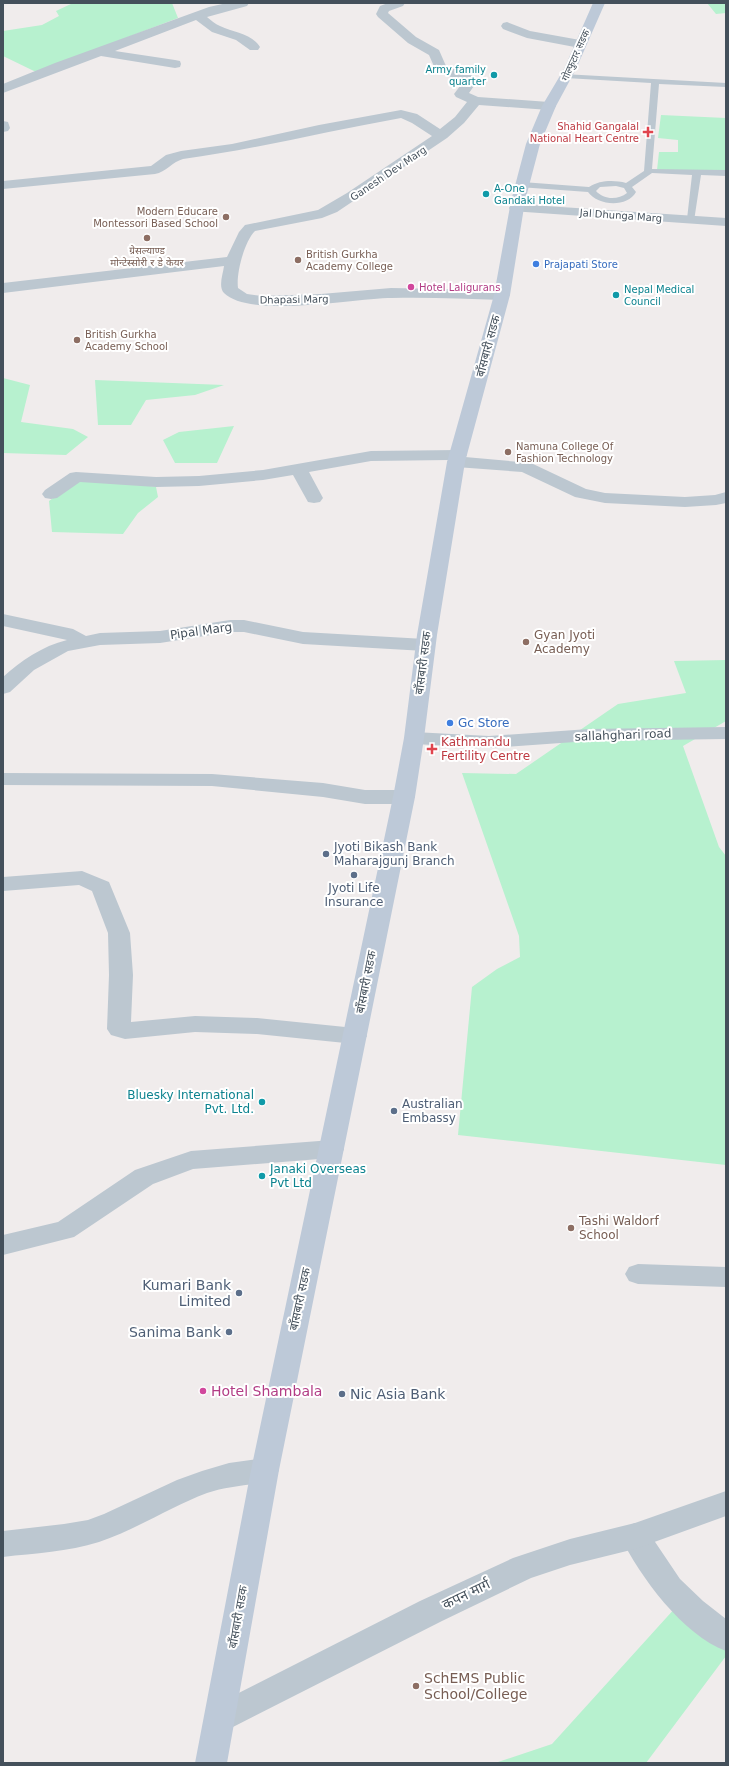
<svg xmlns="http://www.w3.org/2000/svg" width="729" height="1766" font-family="'DejaVu Sans','Noto Sans Devanagari',sans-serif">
<rect width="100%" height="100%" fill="#f0ecec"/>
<!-- green -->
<path fill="#b7f1cf" d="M73,3H172L178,18L36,72L3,56V31L42,25L59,16L56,11Z
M707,3H726V13L716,14Z
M661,115L726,118V171L657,170L659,152H678V140L658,138Z
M3,378L30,385L21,422L73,429L88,437L66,455L3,453Z
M95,380L224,385L195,395L146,400L131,425H98Z
M234,426L217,463H175L163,440L179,432Z
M85,475L156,487L158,497L138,513L123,534L52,532L49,501Z
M726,660V721L683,746L719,847L726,856V1165L458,1135L472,987L497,969L520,957L519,936L462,773L516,774L618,704L686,693L674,661Z
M676,1607L726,1643V1656L646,1763H495L552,1744Z"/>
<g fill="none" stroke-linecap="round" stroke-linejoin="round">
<!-- service -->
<path fill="#bcc7d0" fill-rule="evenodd" d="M563,74L726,83V87L659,84L652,169L726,170V176L701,175L694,221H688L687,219L692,175L652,173L632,187L636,192C627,208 598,206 588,192L519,187V183L522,182L589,187C600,180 614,180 626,183L644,171L651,83L566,78L562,76ZM616,186L624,188L627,193C618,200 604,200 596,191L600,187Z"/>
<!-- minor -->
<path fill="#bcc7d0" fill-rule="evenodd" d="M227,3H249L247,6L207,17C211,20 215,24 220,26C234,33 251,33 260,47L258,50H250L236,40L212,32L196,20L115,51L175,60L180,61L181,64L180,67L175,68L101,56L3,93V84L55,63L209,7Z
M388,3H405L403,6L389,11L388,13L416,37L439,50L446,66L473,76L475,79L474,86L469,93L478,97L549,102L554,103L556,106L554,109L549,110L479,105L464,123L447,138L337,212L322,218L255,231C244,242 236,274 238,288L247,294L262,296L321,294L391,288L502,290L507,292L510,295L507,298L502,300C465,299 429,297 392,298C356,298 250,319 224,293C218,287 223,274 224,266L3,293V283L227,257L239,232L245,225L318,210L347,193L432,136L412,123L401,118C328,131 256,149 183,159C172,162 166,172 155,174L3,189V181L151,166L166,155L181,151L232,144L319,125L401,110L417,114L440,129L455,117L467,102L456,97L454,94L460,86L461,81L436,71L429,55L408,43L378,17L376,14L380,6Z
M507,22L530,31L580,40L584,41L586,44L584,47L580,48L527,38L503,29L501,26L503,23Z
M3,121L8,122L10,128L8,131L3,132Z
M458,450L464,451L467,455L465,457L531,463L586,489L605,493L685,497L715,495L726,492V503L716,505L685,507L605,503L575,497L522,472L456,467L450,466L447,462L449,460L371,461L309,472L323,498L320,502L314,503L308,502L293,475L263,480L199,486L156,487L80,482L57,498L51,499L45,498L42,494L45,490L70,473L76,472L156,477L199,476L263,470L371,451Z
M3,614L73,629L86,636L100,633L160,631L230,620H244L303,632L425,639L432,641L435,645L432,649L425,651L303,644L244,632H230L160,643L100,645L68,651L34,670L10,692L3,694V677C21,661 42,646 67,640L3,626Z
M726,727V739L589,741L489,748L414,744L407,742L404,738L407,734L414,732L489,736L589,729Z
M3,773L212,774L323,783L365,790H404L411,792L415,797L411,802L404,804H365L323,797L212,786L3,785Z
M82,871L109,882L130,933L133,975L131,1022L195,1016L257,1018L355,1028L363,1030L367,1036L363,1042L355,1044L257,1034L195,1032L125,1039L111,1035L107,1029L109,975L108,933L92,891L79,885L3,891V877Z
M332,1140L341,1142L344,1149L341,1156L332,1158L193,1169L153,1184L74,1237L3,1255V1235L58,1222L135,1170L191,1151Z
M638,1264L726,1267V1287L638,1284L629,1281L625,1274L629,1267Z
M265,1458L275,1461L279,1470L275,1479C253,1486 229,1485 207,1493C170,1507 137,1529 99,1542C68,1552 35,1553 3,1557V1531L64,1524L88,1520L104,1514L177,1480L202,1471L229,1463Z
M635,1523L645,1527L680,1579L703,1601L726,1619V1651C683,1635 640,1577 620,1536L625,1527Z"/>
<!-- tertiary -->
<path fill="#bcc7d0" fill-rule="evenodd" d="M516,204L726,218V226L511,211L509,208L511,205Z
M726,1491V1516L635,1549L570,1565L531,1578L442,1621L231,1728L220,1733L209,1728L204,1718L209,1708L420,1601L513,1558L570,1539L635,1523Z"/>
<!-- secondary -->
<path fill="#bdc9d8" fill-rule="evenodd" d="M593,3H605L576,69L556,106L540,144L525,201L510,295L465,462L437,635L424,738L415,797L279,1470L227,1763H195L251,1470L393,797L404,738L417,635L447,462L494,295L511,201L526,144L542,106L564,69Z"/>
</g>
<!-- markers -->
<g fill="#0f9aa8" stroke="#fff" stroke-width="1.5">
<circle cx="494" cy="75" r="4"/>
<circle cx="486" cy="194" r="4"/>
<circle cx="616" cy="295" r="4"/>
<circle cx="262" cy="1102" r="4"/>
<circle cx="262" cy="1176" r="4"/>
</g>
<g fill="#e0444e" stroke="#fff" stroke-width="1.5">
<path d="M646 126h4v4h4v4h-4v4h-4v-4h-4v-4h4z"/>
<path d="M430 743h4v4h4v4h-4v4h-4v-4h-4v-4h4z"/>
</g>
<g fill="#8d6e63" stroke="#fff" stroke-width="1.5">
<circle cx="226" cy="217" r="4"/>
<circle cx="147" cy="238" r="4"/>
<circle cx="298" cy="260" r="4"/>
<circle cx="77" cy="340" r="4"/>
<circle cx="508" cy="452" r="4"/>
<circle cx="526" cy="642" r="4"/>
<circle cx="571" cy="1228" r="4"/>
<circle cx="416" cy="1686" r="4"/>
</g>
<g fill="#3f7fe0" stroke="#fff" stroke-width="1.5">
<circle cx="536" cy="264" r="4"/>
<circle cx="450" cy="723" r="4"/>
</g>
<g fill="#d1479c" stroke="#fff" stroke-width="1.5">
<circle cx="411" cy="287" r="4"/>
<circle cx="203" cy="1391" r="4"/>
</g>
<g fill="#5c6f8a" stroke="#fff" stroke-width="1.5">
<circle cx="326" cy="854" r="4"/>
<circle cx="354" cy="875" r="4"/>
<circle cx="394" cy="1111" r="4"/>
<circle cx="239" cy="1293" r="4"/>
<circle cx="229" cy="1332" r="4"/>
<circle cx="342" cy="1394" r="4"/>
</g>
<g text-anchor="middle" stroke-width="4" stroke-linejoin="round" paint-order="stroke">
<!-- far-street labels -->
<g font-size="10" fill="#44505b" stroke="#fff">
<text transform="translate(575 55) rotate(-66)" y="4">गोल्फुटार सडक</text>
<text transform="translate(388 173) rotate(-34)" y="4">Ganesh Dev Marg</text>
<text transform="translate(621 215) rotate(4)" y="4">Jal Dhunga Marg</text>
<text transform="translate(294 299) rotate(-1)" y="4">Dhapasi Marg</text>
</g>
<!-- far-culture labels -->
<g font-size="10" fill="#0d838f" stroke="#fff" text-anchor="start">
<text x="486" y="73" text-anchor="end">Army family<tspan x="486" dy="12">quarter</tspan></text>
<text x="494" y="192">A-One<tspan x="494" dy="12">Gandaki Hotel</tspan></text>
<text x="624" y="293">Nepal Medical<tspan x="624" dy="12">Council</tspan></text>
</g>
<!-- far-health labels -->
<g font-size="10" fill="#be3a42" stroke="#fff" text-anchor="end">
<text x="639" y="130">Shahid Gangalal<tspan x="639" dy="12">National Heart Centre</tspan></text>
</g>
<!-- far-education labels -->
<g font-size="10" fill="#785e54" stroke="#fff" text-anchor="start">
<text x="218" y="215" text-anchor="end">Modern Educare<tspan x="218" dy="12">Montessori Based School</tspan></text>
<text x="147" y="254" text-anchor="middle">ग्रेसल्याण्ड<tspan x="147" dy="12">मोन्टेस्सोरी र डे केयर</tspan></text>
<text x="306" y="258">British Gurkha<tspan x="306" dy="12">Academy College</tspan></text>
<text x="85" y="338">British Gurkha<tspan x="85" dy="12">Academy School</tspan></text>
<text x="516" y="450">Namuna College Of<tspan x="516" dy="12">Fashion Technology</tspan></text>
</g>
<!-- far-shop labels -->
<g font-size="10" fill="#366cbe" stroke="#fff" text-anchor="start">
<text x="544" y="268">Prajapati Store</text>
</g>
<!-- far-hotel labels -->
<g font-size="10" fill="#b23c85" stroke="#fff" text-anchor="start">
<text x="419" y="291">Hotel Laligurans</text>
</g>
<!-- street labels -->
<g font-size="12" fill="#44505b" stroke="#fff">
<text transform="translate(488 346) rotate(-75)" y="4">बाँसबारी सडक</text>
<text transform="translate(201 631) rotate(-8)" y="4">Pipal Marg</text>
<text transform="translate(423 663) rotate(-83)" y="4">बाँसबारी सडक</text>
<text transform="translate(623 735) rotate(-2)" y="4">sallahghari road</text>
<text transform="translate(366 982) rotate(-79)" y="4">बाँसबारी सडक</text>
<text transform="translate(300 1299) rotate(-78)" y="4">बाँसबारी सडक</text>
<text transform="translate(238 1617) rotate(-80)" y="4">बाँसबारी सडक</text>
</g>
<!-- education labels -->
<g font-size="12" fill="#785e54" stroke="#fff" text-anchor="start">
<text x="534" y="639">Gyan Jyoti<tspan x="534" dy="14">Academy</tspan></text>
<text x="579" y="1225">Tashi Waldorf<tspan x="579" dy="14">School</tspan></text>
</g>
<!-- shop labels -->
<g font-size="12" fill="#366cbe" stroke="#fff" text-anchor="start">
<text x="458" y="727">Gc Store</text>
</g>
<!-- health labels -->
<g font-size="12" fill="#be3a42" stroke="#fff" text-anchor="start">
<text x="441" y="746">Kathmandu<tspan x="441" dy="14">Fertility Centre</tspan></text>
</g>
<!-- service labels -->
<g font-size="12" fill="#4e5e75" stroke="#fff" text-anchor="start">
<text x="334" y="851">Jyoti Bikash Bank<tspan x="334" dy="14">Maharajgunj Branch</tspan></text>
<text x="354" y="892" text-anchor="middle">Jyoti Life<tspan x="354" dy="14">Insurance</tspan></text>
<text x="402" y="1108">Australian<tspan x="402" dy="14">Embassy</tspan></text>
</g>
<!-- culture labels -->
<g font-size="12" fill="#0d838f" stroke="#fff" text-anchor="end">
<text x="254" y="1099">Bluesky International<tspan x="254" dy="14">Pvt. Ltd.</tspan></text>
<text x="270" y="1173" text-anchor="start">Janaki Overseas<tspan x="270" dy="14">Pvt Ltd</tspan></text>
</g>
<!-- near-service labels -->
<g font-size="14" fill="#4e5e75" stroke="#fff" text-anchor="end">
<text x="231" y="1290">Kumari Bank<tspan x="231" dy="16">Limited</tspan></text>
<text x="221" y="1337">Sanima Bank</text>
<text x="350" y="1399" text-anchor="start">Nic Asia Bank</text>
</g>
<!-- near-hotel labels -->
<g font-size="14" fill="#b23c85" stroke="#fff" text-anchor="start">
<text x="211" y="1396">Hotel Shambala</text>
</g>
<!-- near-street labels -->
<g font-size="14" fill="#44505b" stroke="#fff">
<text transform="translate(466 1594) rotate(-26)" y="5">कपन मार्ग</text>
</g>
<!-- near-education labels -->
<g font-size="14" fill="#785e54" stroke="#fff" text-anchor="start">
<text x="424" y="1683">SchEMS Public<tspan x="424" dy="16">School/College</tspan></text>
</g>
</g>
<!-- border -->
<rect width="729" height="1766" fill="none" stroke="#44505b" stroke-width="8"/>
</svg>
